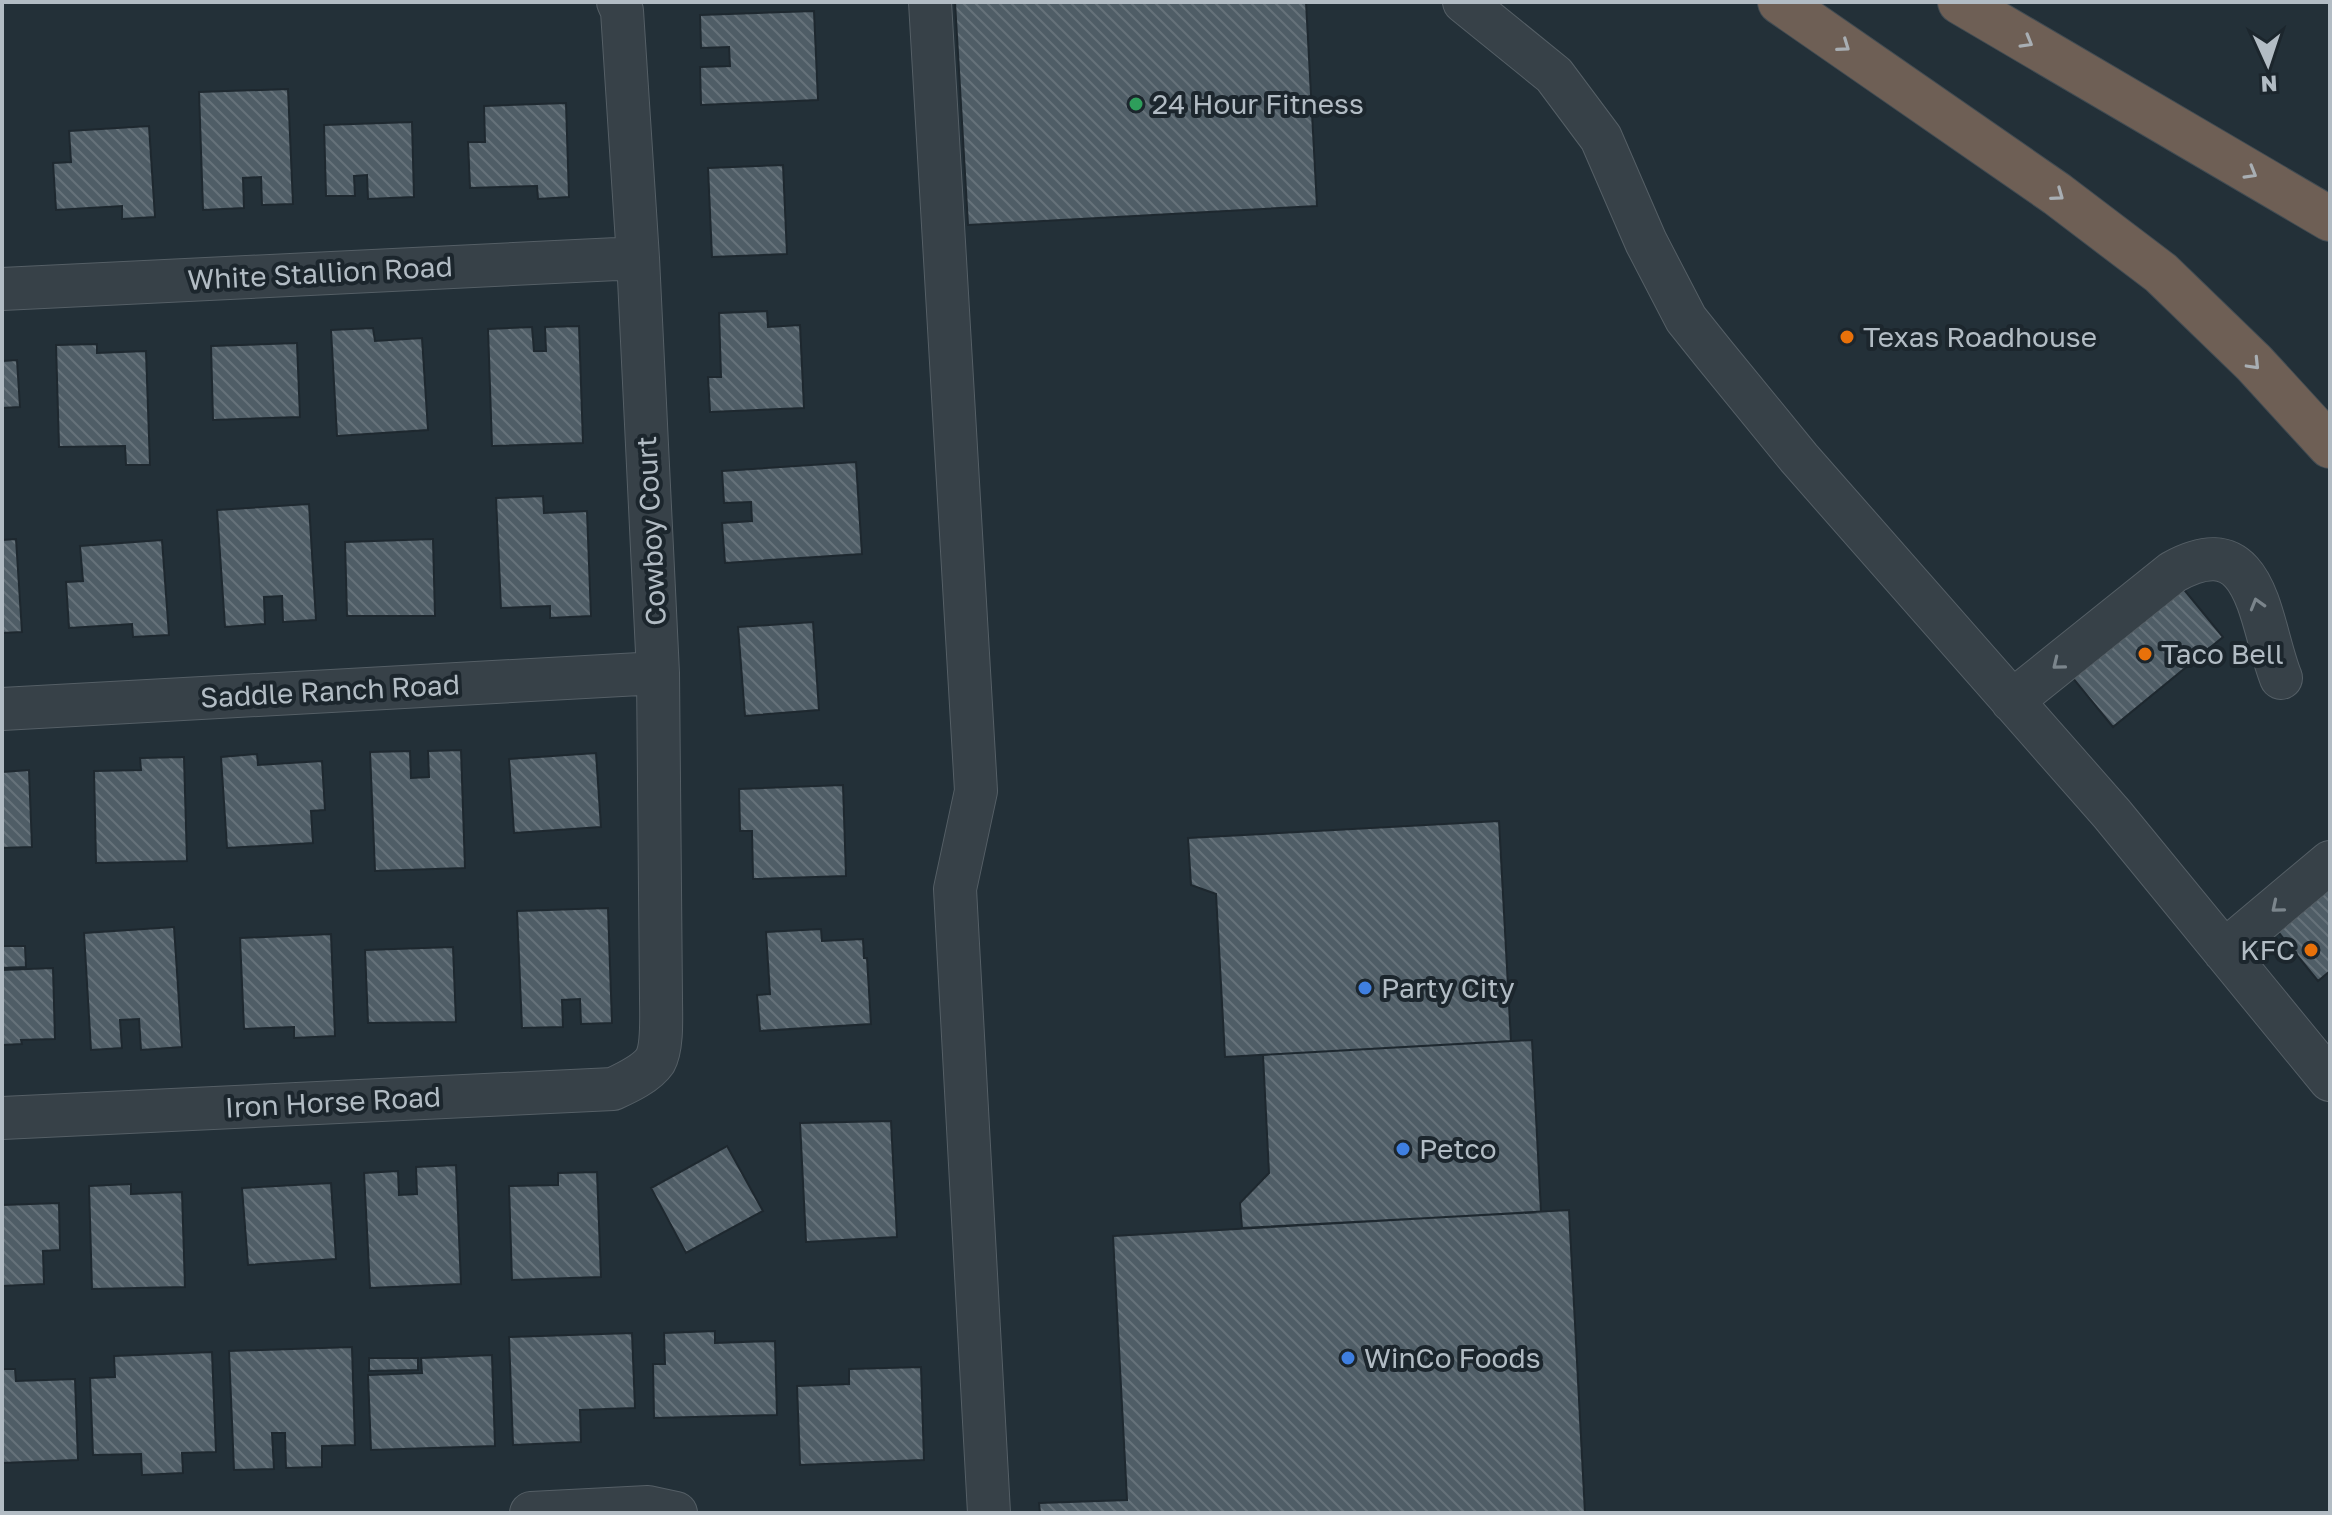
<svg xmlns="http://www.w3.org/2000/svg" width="2332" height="1515" font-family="'Golos Text',sans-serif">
<defs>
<pattern id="building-back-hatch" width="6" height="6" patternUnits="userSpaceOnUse" patternTransform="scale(2)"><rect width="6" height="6" fill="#4f5d66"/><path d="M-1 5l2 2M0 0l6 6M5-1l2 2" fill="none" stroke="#66727a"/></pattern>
</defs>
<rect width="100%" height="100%" fill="#233038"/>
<!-- building -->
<path fill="url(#building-back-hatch)" stroke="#1e282f" stroke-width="2" d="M955,2H1306L1317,206L968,225Z
M814,11L818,100L701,105L700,67L730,66L729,47L701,48L700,15Z
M288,89L293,204L262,205L261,177L243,178L244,208L203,210L199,92Z
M566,103L569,197L538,199L537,186L470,188L468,142H485L484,106Z
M412,122L414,197L368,199L367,175L354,176L355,196H326L324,125Z
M149,126L155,217L122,219V206L56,210L53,163L71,162L69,131Z
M783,165L787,254L712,257L708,168Z
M767,311L768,327L800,325L804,408L710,412L708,377H721L719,313Z
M579,326L583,443L492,446L488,329L532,327L534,351H546L545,327Z
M373,328L375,341L422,338L428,430L337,436L331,330Z
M297,343L300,417L213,420L211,346Z
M97,344V353L146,351L150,465H126L125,446L59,447L56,345Z
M17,360L20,407L2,408V361Z
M856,462L862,554L725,563L722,523L752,521L751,502L724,503L722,471Z
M543,496L544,513L587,511L591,616L550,618V606L501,608L496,498Z
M309,504L316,620L283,622L282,596L264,597L265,624L225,627L217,510Z
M16,539L22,632L2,633V540Z
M433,539L435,616H347L345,542Z
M162,540L169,635L133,637L132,624L69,628L66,582L83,581L80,546Z
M2177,581L2223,637L2113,727L2067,671Z
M813,622L819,710L745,716L738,627Z
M461,750L465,868L375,871L370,752L410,751L411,778L429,777L428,751Z
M596,753L601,827L514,833L509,759Z
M257,754L258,765L322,761L325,810L311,811L313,843L227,848L221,757Z
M184,757L187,861L96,863L94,771L141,770L140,758Z
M29,770L32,847L2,848V772Z
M843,785L846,876L753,879L752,831H740L739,789Z
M1499,821L1511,1041L1225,1057L1216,894L1191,885L1188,838Z
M2330,883V971L2318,981L2275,928Z
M608,908L612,1023L581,1024L580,999L562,1000L563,1027L522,1028L517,911Z
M174,927L182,1047L141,1050L139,1019L120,1020L122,1048L91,1050L84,933Z
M821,929L822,941L863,939L864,958H867L871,1024L760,1031L757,995L770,994L766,932Z
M331,934L335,1036L294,1038V1027L244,1029L240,938Z
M2,946H25L26,967L2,968Z
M453,947L456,1022L368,1023L365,950Z
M53,968L55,1039L21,1040L22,1044L2,1045V970Z
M1532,1040L1541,1212L1242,1228L1240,1203L1269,1173L1263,1055Z
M891,1121L897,1237L806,1242L800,1123Z
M727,1146L763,1211L686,1253L651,1188Z
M456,1165L461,1284L370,1288L364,1173L398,1171L399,1195L417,1194L416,1167Z
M597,1172L601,1277L512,1280L509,1186L558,1185V1173Z
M331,1183L336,1259L248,1265L242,1188Z
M131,1184V1194L182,1192L185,1287L92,1289L89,1186Z
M59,1203L60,1250L43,1251L44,1284L2,1286V1205Z
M1569,1210L1585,1513H1040L1039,1503L1127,1500L1113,1236Z
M715,1331V1343L775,1341L777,1415L654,1418L653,1364H665L664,1333Z
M632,1333L635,1408L580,1410L581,1442L513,1445L509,1337Z
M352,1347L355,1445L322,1446V1467L286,1468L285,1433H272L274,1469L234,1470L229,1351Z
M212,1352L216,1452L182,1453L183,1473L142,1475L141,1454L93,1455L90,1378L115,1377L114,1356Z
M492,1355L495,1446L371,1450L368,1375L422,1373L421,1358Z
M369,1358H418V1370L369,1371Z
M921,1367L924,1460L800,1465L797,1386L849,1384V1369Z
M2,1369H15L16,1381L75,1379L78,1460L2,1463Z"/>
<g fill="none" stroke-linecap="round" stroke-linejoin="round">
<!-- minor casing -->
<g stroke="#555f66" stroke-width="44">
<path id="minor" d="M930,2L976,791L955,889L989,1513
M1464,2L1554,75L1601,138L1646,242L1686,319L1714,354L1799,458L2112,814L2330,1080
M2,289L638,258
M2012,701L2173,572C2259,524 2259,623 2281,678
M2,709L658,673
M2224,951L2330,862
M2,1118L613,1089C626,1083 646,1074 655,1061C663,1047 661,1014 661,998L658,673L638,258L622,11L618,2
M531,1513L648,1507L676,1513"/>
</g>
<!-- highway casing -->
<g stroke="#424c53" stroke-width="46">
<path id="highway" d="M1780,2L2057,194L2161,273L2254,363L2330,446
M1960,2L2330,219"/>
</g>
<!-- minor -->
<use href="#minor" stroke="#374148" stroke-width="42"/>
<!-- highway -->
<use href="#highway" stroke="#6e5f55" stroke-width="44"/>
</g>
<!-- one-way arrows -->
<defs><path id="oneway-chevron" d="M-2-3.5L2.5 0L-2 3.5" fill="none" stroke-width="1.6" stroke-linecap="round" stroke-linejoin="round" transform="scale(2)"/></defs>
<g stroke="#a8aeb3">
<use href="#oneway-chevron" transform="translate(2027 42) rotate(30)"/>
<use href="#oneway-chevron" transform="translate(1844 46) rotate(35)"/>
<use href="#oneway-chevron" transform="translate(2251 173) rotate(30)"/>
<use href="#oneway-chevron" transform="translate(2058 195) rotate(36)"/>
<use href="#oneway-chevron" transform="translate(2254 364) rotate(46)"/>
</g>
<g stroke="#7b858c">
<use href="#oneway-chevron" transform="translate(2257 604) rotate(-106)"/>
<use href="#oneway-chevron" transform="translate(2058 664) rotate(141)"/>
<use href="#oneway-chevron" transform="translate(2277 907) rotate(140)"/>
</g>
<!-- markers -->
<circle fill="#2e9e5b" stroke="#1c262d" stroke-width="3" cx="1136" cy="104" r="8"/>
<g fill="#e8710a" stroke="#1c262d" stroke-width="3">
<circle cx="1847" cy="337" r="8"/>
<circle cx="2145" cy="654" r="8"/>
<circle cx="2311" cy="950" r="8"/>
</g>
<g fill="#3f7fe0" stroke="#1c262d" stroke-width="3">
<circle cx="1365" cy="988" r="8"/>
<circle cx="1403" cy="1149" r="8"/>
<circle cx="1348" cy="1358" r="8"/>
</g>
<g text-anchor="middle" stroke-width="8" stroke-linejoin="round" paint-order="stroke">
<!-- poi labels -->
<g font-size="28" fill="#b2bcc4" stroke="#1c262d" text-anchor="start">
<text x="1152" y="114">24 Hour Fitness</text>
<text x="1863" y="347">Texas Roadhouse</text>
<text x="2161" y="664">Taco Bell</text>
<text x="2295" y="960" text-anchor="end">KFC</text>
<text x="1381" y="998">Party City</text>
<text x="1419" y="1159">Petco</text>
<text x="1364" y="1368">WinCo Foods</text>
</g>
<!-- street labels -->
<g font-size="28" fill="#b2bcc4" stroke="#1c262d">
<text transform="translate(320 273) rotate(-3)" y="10">White Stallion Road</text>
<text transform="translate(651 531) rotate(-93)" y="10">Cowboy Court</text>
<text transform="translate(330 691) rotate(-3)" y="10">Saddle Ranch Road</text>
<text transform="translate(333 1102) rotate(-3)" y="10">Iron Horse Road</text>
</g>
</g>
<!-- border -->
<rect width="2332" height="1515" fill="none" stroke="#b2bcc4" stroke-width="8"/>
<!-- north arrow -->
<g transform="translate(2268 64) rotate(177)" stroke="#1c262d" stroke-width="6" paint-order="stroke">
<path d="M0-6L14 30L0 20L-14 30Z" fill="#b2bcc4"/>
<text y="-12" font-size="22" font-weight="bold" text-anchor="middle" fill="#b2bcc4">N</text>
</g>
</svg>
